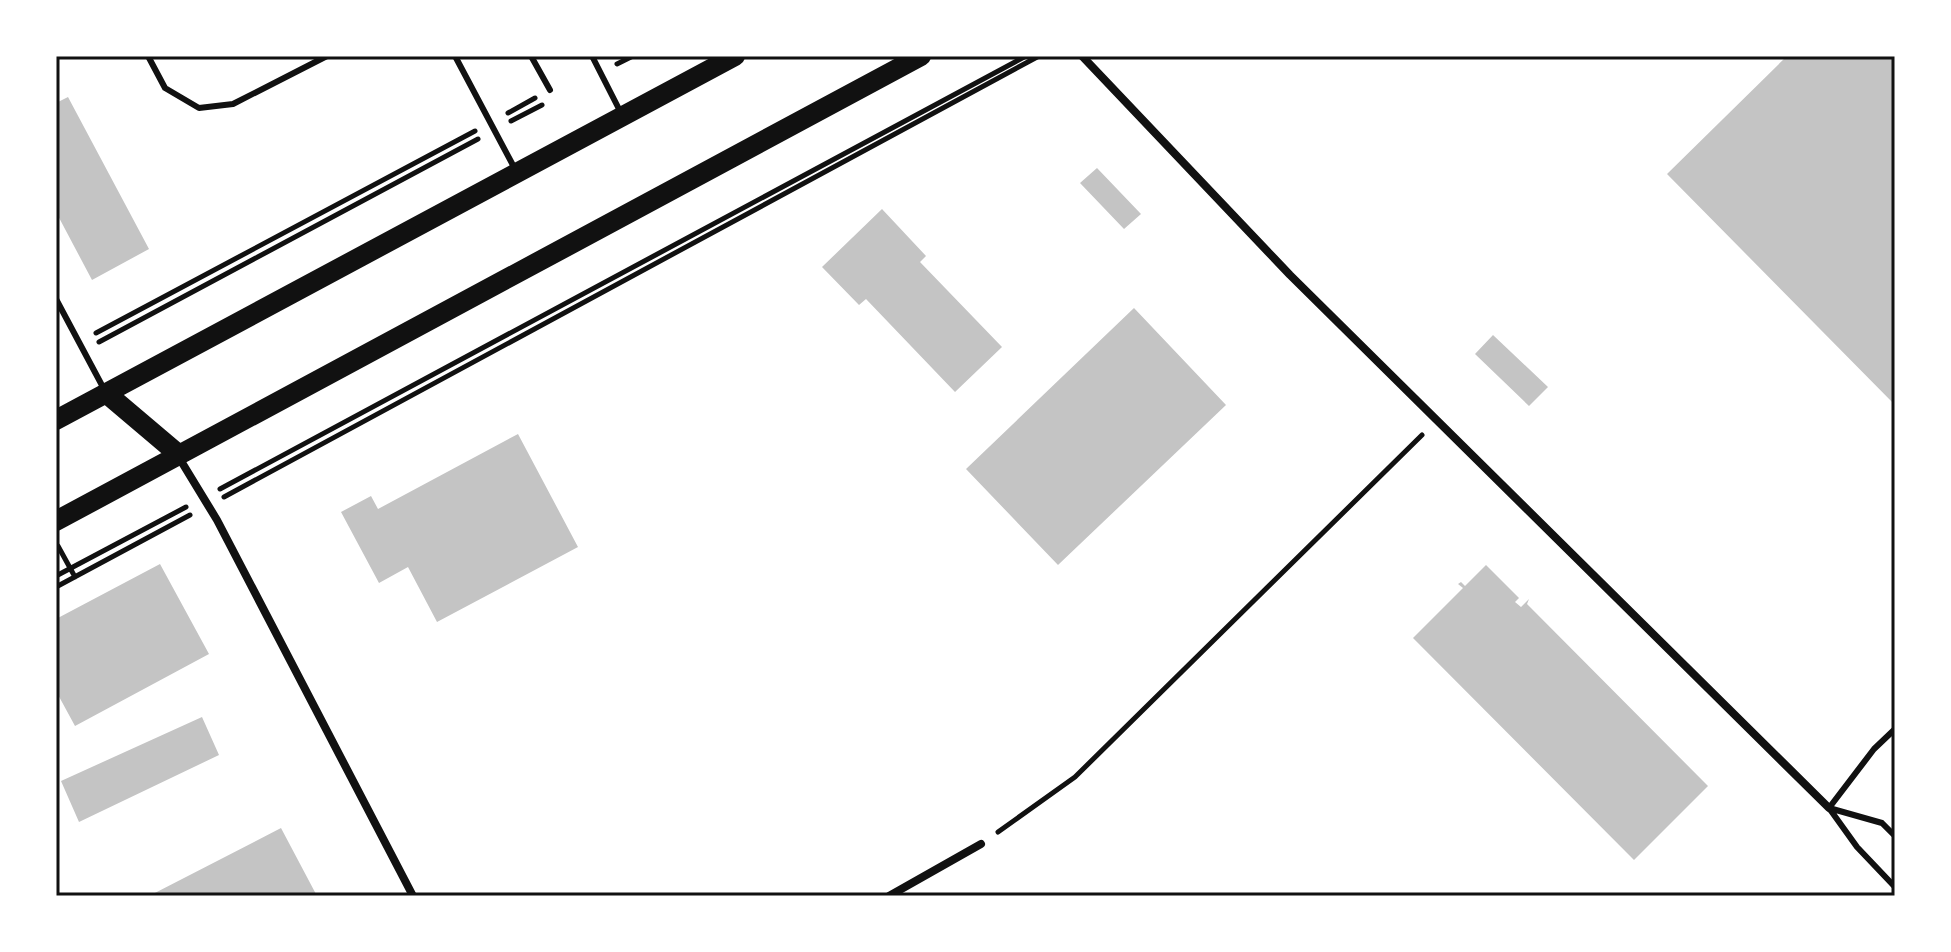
<svg xmlns="http://www.w3.org/2000/svg" width="1951" height="952" font-family="Karla,sans-serif">
<rect width="100%" height="100%" fill="#fff"/>
<!-- building -->
<path fill="#c4c4c4" d="M1787,56H1895V405L1667,174Z
M68,97L149,249L92,280L56,212V103Z
M1097,168L1141,214L1124,229L1080,183Z
M882,209L926,256L920,262L1002,347L955,392L866,299L859,305L822,267Z
M1134,308L1226,405L1058,565L966,469Z
M1493,335L1548,387L1529,406L1475,354Z
M518,434L578,547L437,622L408,567L379,583L341,512L371,496L378,509Z
M160,564L209,654L75,726L56,691V619Z
M1486,565L1519,598L1515,602L1521,607L1529,599L1527,604L1708,786L1634,860L1413,638L1463,588L1458,584L1461,582L1465,586Z
M202,717L219,755L79,822L61,781Z
M281,828L317,896H149Z"/>
<g fill="none" stroke-linecap="round" stroke-linejoin="round">
<!-- path -->
<path stroke="#111" stroke-width="5" d="M617,64L633,56
M508,113L535,98
M511,121L542,105
M96,333L475,131
M99,342L478,139
M220,489L1026,56
M224,497L1039,56
M58,546L75,577
M56,576L186,507
M56,587L190,515
M998,832L1075,777L1422,435"/>
<!-- service -->
<path stroke="#111" stroke-width="6" d="M148,56L165,88L199,108L233,104L327,56
M455,56L515,169
M531,56L550,90
M592,56L621,113
M56,299L105,391
M1829,808L1857,847L1895,887
M1829,808L1874,749L1895,729
M1829,808L1882,823L1895,836"/>
<!-- minor -->
<path stroke="#111" stroke-width="8" d="M1082,56L1290,275L1829,808
M178,456L217,520L413,896
M889,896L981,844"/>
<!-- primary -->
<path stroke="#111" stroke-width="20" d="M106,393L178,454
M56,420L735,56
M56,521L921,56"/>
</g>
<!-- border -->
<rect width="1951" height="952" fill="none" stroke="#ffffff" stroke-width="116"/>
<rect x="58" y="58" width="1835" height="836" fill="none" stroke="#111" stroke-width="3"/>
</svg>
